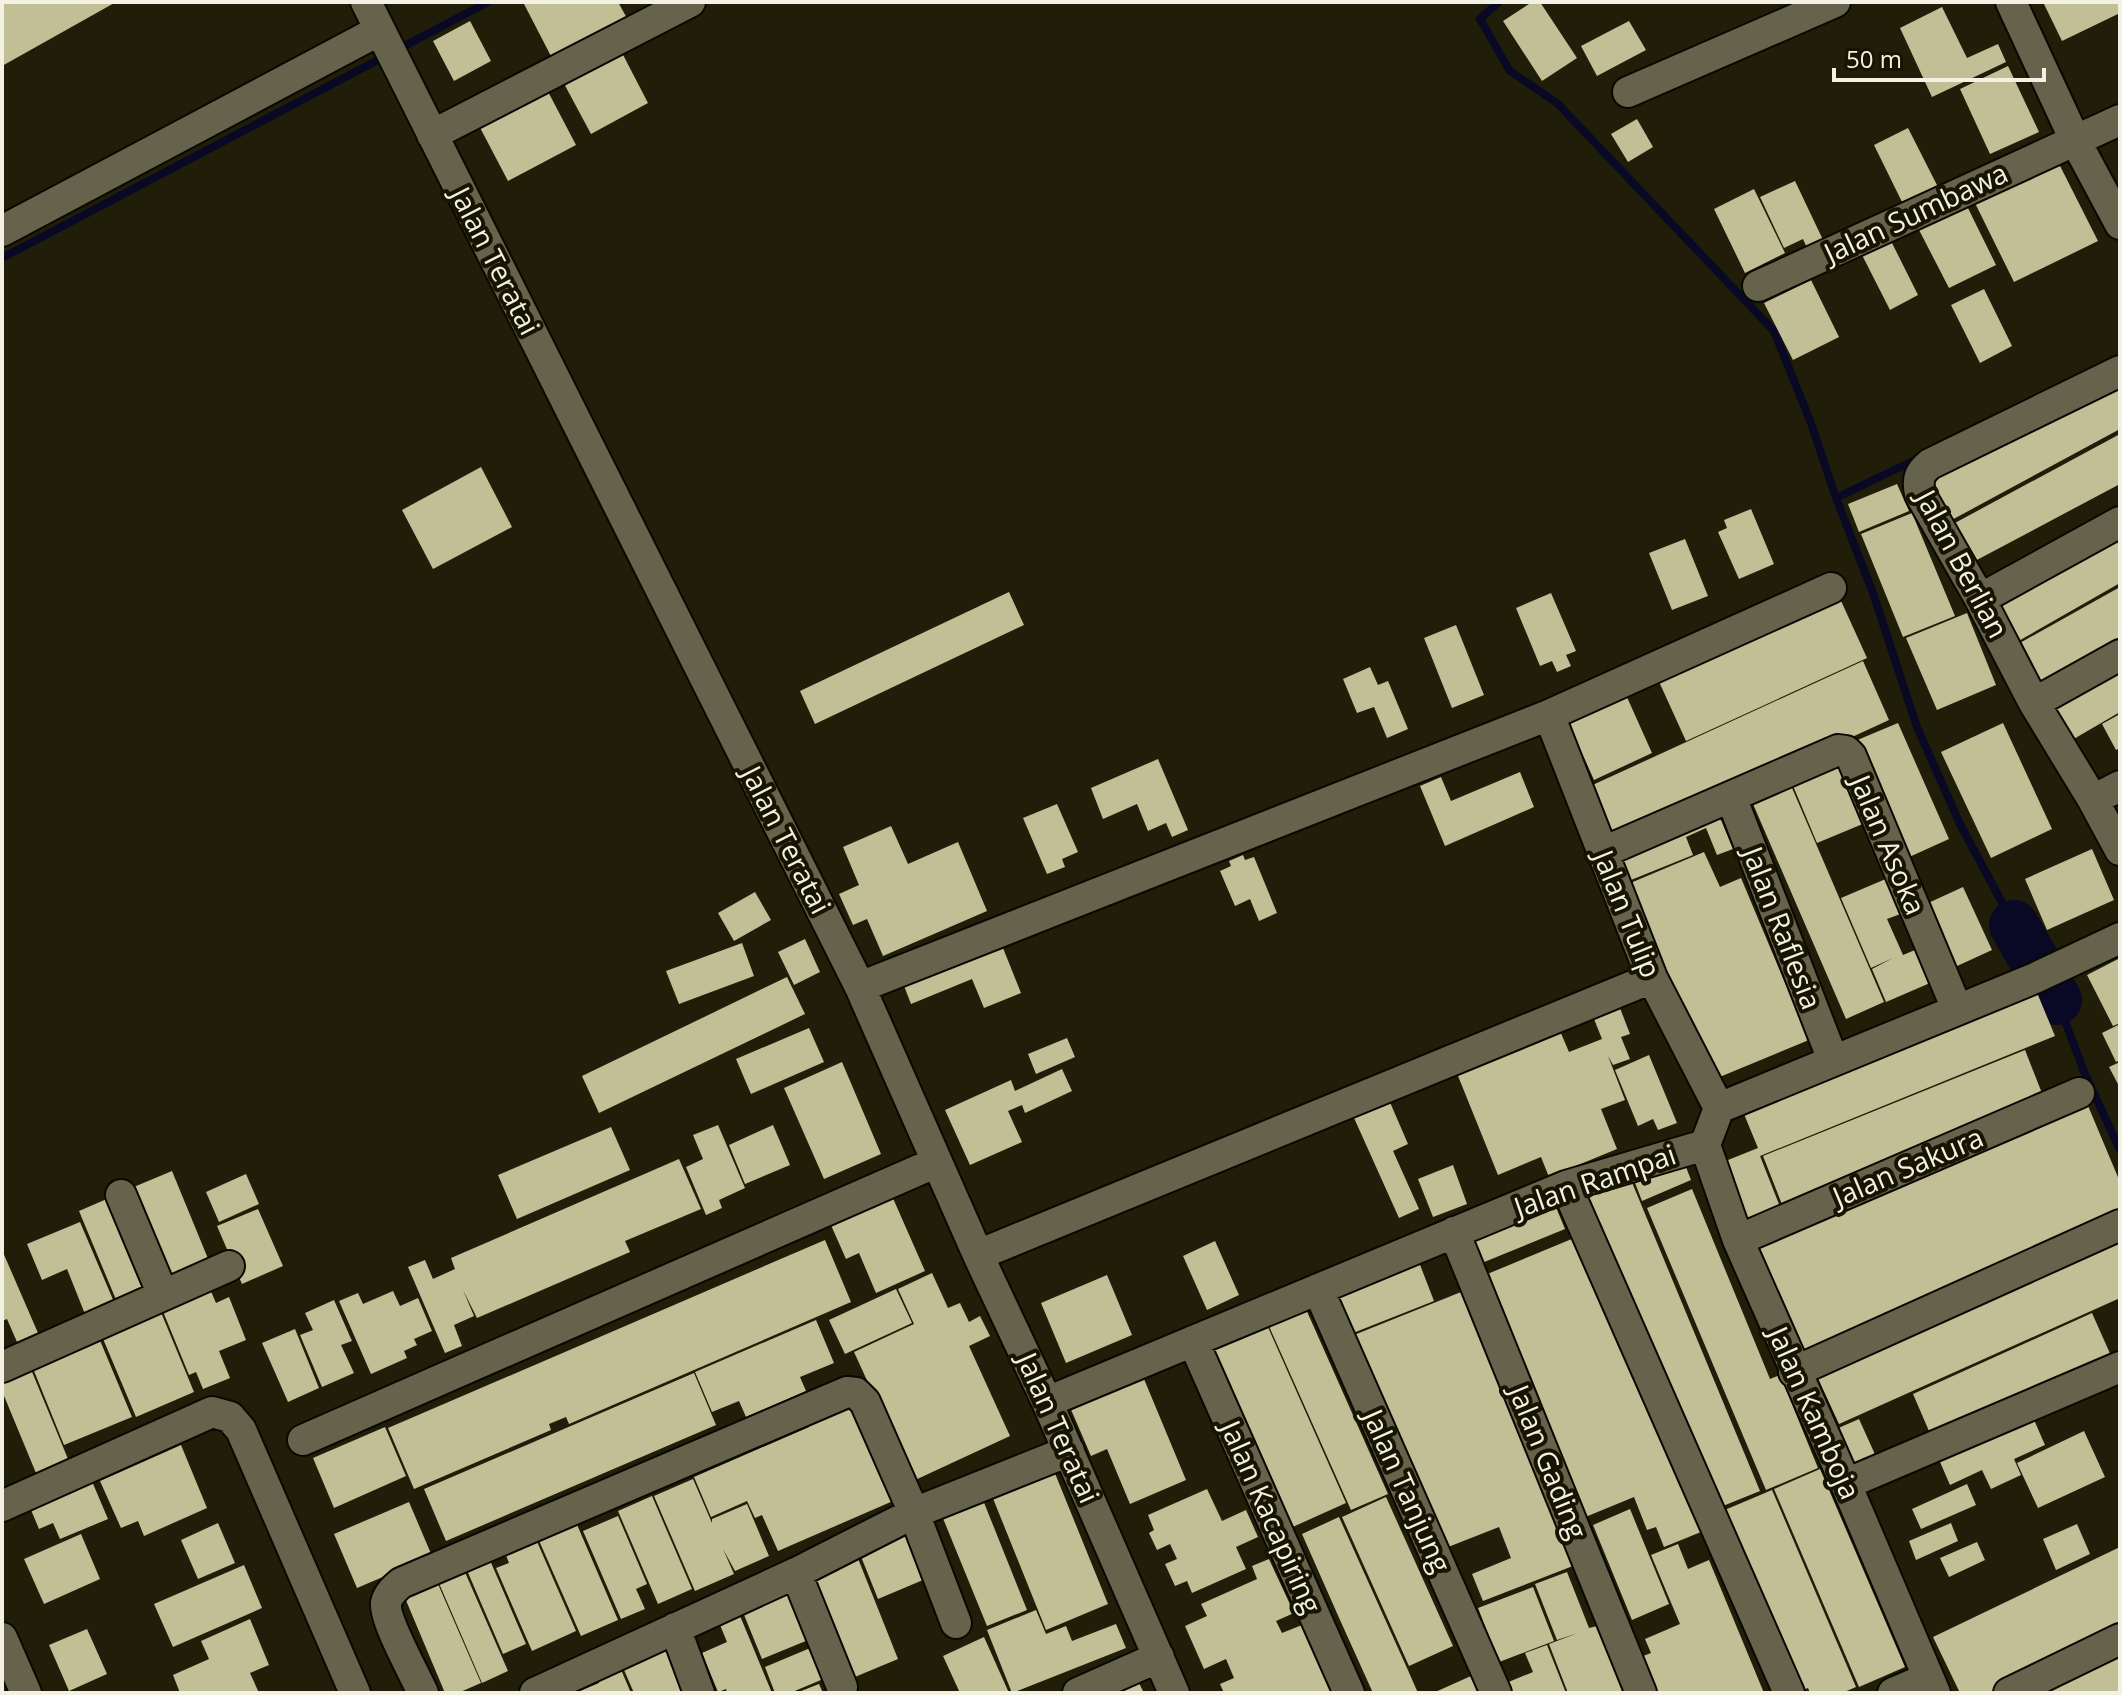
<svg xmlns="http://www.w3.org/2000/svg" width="2122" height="1695" font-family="'Open Sans',sans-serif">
<rect width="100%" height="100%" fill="#201e09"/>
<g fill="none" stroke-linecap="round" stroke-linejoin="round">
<!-- stream -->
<path stroke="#090925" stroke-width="8" d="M1499,2L1480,19L1510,71L1557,103L1774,331L1811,423L1836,498L1921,457
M2,258L488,2
M1836,498L1873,593L1917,727L1960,824L2014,925
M2057,1000L2085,1074L2120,1150"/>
<!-- river -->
<path stroke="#090925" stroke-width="50" d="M2014,925L2057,1000"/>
</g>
<!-- building -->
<path fill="#c2bf96" d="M2,2H116L2,66Z
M523,2H618L628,20L553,60Z
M1532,2H1540L1577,58L1542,81L1503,21Z
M2043,2H2120V13L2062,41Z
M1942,7L1967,58L1998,44L2006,62L1932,97L1900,28Z
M470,21L491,61L454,81L433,41Z
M1629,21L1646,50L1597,76L1581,46Z
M619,47L648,103L591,134L561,78Z
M2008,66L2039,132L1990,154L1960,89Z
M544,84L576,145L508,181L476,120Z
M1637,119L1653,147L1628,162L1611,134Z
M1908,128L1939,189L1904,206L1874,145Z
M2056,158L2098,241L2014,282L1973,199Z
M1795,181L1824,242L1808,250L1803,239L1784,248L1760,197Z
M1754,189L1785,253L1745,273L1714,209Z
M1965,202L1996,265L1949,288L1917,226Z
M1889,237L1918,295L1890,310L1860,251Z
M1811,280L1839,337L1793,360L1764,303Z
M1984,289L2012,346L1980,363L1951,305Z
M2120,376V429L1948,522L1926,481Z
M2120,434V484L1973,562L1953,524Z
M481,467L512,527L433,569L402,510Z
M1897,484L1909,511L1859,532L1848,504Z
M1751,509L1774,564L1739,579L1718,532L1727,528L1724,520Z
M1912,513L1955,616L1903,637L1861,534Z
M2120,529V583L2015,643L1992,602Z
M1685,539L1708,596L1672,610L1649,553Z
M2120,587V650L2046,692L2018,644Z
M1009,592L1024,625L815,724L800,691Z
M1837,592L1867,658L1686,741L1656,675Z
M1551,593L1576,651L1566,655L1571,666L1557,672L1552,661L1540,666L1516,608Z
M1967,613L1996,685L1937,710L1906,638Z
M1456,625L1484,695L1452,708L1424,638Z
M2120,658V712L2072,740L2048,699Z
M1863,661L1889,720L1613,847L1586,788Z
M1370,667L1378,685L1388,681L1408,729L1387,738L1374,707L1357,713L1343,679Z
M1626,695L1652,753L1594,780L1568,722Z
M2120,714V748L2116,750L2102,724Z
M1898,723L1949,839L1907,858L1855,741Z
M2003,723L2052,829L1991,858L1941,752Z
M1158,759L1188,830L1172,837L1166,823L1148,831L1137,804L1103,819L1091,788Z
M1838,760L1865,823L1817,843L1791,781Z
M1520,772L1534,807L1445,846L1420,786L1441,777L1451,801Z
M1789,781L1884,1002L1846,1019L1750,797Z
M1057,804L1078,852L1062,859L1065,867L1047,874L1023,818Z
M1716,808L1733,849L1717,855L1706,828L1686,837L1693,855L1626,882L1613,850Z
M891,826L908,864L958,842L987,911L883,956L867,919L853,925L839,894L859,885L843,847Z
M2092,849L2114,900L2047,930L2025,879Z
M1704,852L1720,887L1741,878L1809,1040L1710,1081L1628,884Z
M1243,855L1245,860L1254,857L1277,913L1259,921L1250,899L1235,906L1220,871L1231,866L1229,861Z
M1888,878L1903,913L1887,919L1903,955L1915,950L1930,983L1886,1002L1872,969L1893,958L1871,968L1841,898Z
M1963,887L1992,950L1955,967L1926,904Z
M755,892L771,920L734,941L718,913Z
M999,938L1021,993L984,1008L972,979L911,1004L901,978Z
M805,939L820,972L794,985L778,952Z
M742,943L754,976L679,1004L666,971Z
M2120,958V1023L2113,1026L2087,975Z
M787,977L805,1014L599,1113L582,1076Z
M2033,983L2055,1036L1760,1156L1784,1217L1741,1234L1713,1166L1758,1148L1739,1102Z
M1618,1003L1630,1034L1621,1037L1630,1059L1613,1065L1608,1056L1625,1100L1601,1109L1617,1149L1549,1177L1541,1157L1498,1175L1454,1066L1557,1024L1569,1052L1602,1039L1592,1014Z
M2120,1024V1060L2116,1062L2102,1033Z
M809,1028L824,1062L751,1094L736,1059Z
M1067,1038L1075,1057L1036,1074L1028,1054Z
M2025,1050L2047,1106L1785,1212L1763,1156Z
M1649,1055L1677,1123L1658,1130L1653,1119L1638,1126L1615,1070Z
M842,1062L881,1154L824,1179L784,1088Z
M2120,1062V1088L2109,1067Z
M1062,1069L1072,1091L1025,1113L1022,1105L1008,1111L1022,1142L970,1165L945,1110L1011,1080L1015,1091Z
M1386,1093L1408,1144L1393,1151L1419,1209L1399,1218L1350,1109Z
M2086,1101L2120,1182V1221L1803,1356L1755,1242Z
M718,1125L745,1188L719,1200L722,1208L706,1215L686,1167L703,1159L693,1135Z
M773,1125L790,1165L745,1184L729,1145Z
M611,1127L630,1170L517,1219L498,1175Z
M1681,1154L1691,1180L1642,1201L1632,1175Z
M679,1159L701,1209L625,1241L630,1252L477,1318L463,1290L474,1316L454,1325L462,1346L445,1353L408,1267L425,1260L433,1279L455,1269L451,1258Z
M1453,1165L1467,1204L1433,1217L1418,1179Z
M1626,1168L1760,1491L1713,1510L1580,1188Z
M172,1171L209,1261L167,1279L129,1189Z
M246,1174L259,1204L219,1222L206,1192Z
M1692,1189L1770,1379L1780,1375L1818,1468L1766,1490L1647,1208Z
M116,1195L154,1286L117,1302L79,1211Z
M892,1196L925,1271L876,1293L859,1253L846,1259L830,1223Z
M1553,1200L1565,1229L1472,1267L1460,1238Z
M258,1209L283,1266L242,1284L217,1226Z
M80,1222L114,1302L85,1314L67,1269L42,1280L27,1244Z
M1579,1236L1701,1532L1664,1547L1656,1527L1647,1530L1634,1497L1583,1518L1485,1275Z
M2120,1237V1298L1839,1424L1815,1372Z
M825,1240L851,1302L569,1424L566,1417L549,1424L551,1430L414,1489L388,1428Z
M1215,1241L1239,1295L1207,1310L1183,1256Z
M2,1250L38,1333L17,1342L7,1319L2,1321Z
M1417,1257L1434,1301L1353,1333L1336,1289Z
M932,1273L948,1308L960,1303L969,1322L980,1316L990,1336L969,1346L1010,1436L913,1481L854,1352L914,1324L898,1289Z
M1107,1275L1132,1335L1066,1363L1041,1303Z
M1471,1288L1578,1564L1483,1601L1472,1574L1511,1558L1499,1527L1438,1551L1354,1335Z
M210,1289L216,1303L229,1297L246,1340L219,1351L230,1378L203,1389L196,1372L189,1375L162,1309Z
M896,1289L912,1323L845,1354L829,1320Z
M393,1291L400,1306L418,1298L432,1331L414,1339L417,1345L404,1351L407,1358L371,1374L339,1301L358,1293L363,1304Z
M334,1300L352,1341L341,1345L354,1373L322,1387L300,1335L313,1330L305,1313Z
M1305,1307L1388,1494L1351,1510L1268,1324Z
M160,1310L194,1392L136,1417L101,1334Z
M2092,1313L2112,1358L1932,1438L1913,1394Z
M816,1320L834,1363L800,1377L806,1391L746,1417L739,1401L712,1412L695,1372Z
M1267,1325L1346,1503L1286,1530L1207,1352Z
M295,1329L319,1388L288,1402L262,1343Z
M99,1338L132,1417L64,1445L32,1366Z
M30,1367L68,1459L36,1473L2,1391V1378Z
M1139,1367L1186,1480L1130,1504L1107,1449L1091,1456L1066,1398Z
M694,1373L716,1425L446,1541L424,1489Z
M851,1405L893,1501L778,1551L762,1515L755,1518L747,1501L711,1517L694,1477L809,1427L807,1424Z
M2031,1413L2045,1445L2014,1459L2021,1475L1991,1489L1982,1470L1950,1485L1937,1455Z
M1859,1419L1878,1461L1852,1472L1834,1430Z
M385,1427L406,1476L334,1508L313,1458Z
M2084,1431L2105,1477L2038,1508L2017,1463Z
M181,1445L207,1508L144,1536L138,1521L121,1528L100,1481Z
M1052,1466L1108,1604L1046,1630L990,1491Z
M1820,1469L1905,1667L1859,1687L1774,1489Z
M91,1479L108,1519L60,1539L53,1523L39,1529L29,1505Z
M693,1479L712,1523V1519L747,1504L769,1556L735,1571L723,1549L734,1574L695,1591L654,1496Z
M1967,1484L1976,1505L1921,1529L1912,1509Z
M1207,1489L1222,1521L1246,1510L1258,1537L1236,1547L1246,1569L1192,1593L1187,1581L1175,1586L1165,1564L1177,1559L1170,1544L1157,1550L1149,1533L1154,1530L1148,1515Z
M1772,1490L1856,1687L1842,1693H1810L1808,1688L1797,1692L1720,1512Z
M981,1495L1027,1610L987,1626L940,1511Z
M652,1496L692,1589L658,1604L618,1511Z
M1386,1497L1453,1646L1409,1666L1342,1517Z
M409,1502L432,1556L357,1588L334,1534Z
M1630,1509L1669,1604L1632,1620L1593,1525Z
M618,1516L647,1584L636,1589L645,1609L621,1619L583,1531Z
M1339,1517L1407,1668L1418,1693H1373L1340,1620L1302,1534Z
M575,1520L618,1620L581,1636L537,1536Z
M218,1523L235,1563L198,1579L181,1540Z
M1951,1523L1958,1541L1916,1560L1909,1541Z
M2077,1524L2090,1554L2056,1570L2043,1539Z
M81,1534L100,1579L44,1604L24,1559Z
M905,1536L923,1580L878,1599L860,1554Z
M535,1537L576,1631L532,1651L496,1568L509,1563L504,1550Z
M1977,1542L1985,1560L1949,1577L1940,1558Z
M1678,1544L1688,1569L1709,1560L1764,1693H1653L1638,1658L1651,1653L1645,1639L1680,1624L1651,1555Z
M2120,1547V1629L1988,1693H1960L1933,1637Z
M857,1556L898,1659L850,1679L808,1575Z
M489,1558L526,1644L503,1654L466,1568Z
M1269,1559L1294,1613L1276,1621L1282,1633L1302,1625L1333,1693H1224L1220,1684L1234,1678L1226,1659L1204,1669L1185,1626L1207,1616L1201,1604L1257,1579L1252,1566Z
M461,1563L508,1671L482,1683L435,1574Z
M244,1565L262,1608L173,1647L154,1604Z
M1567,1572L1589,1628L1597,1626L1623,1693H1568L1549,1644L1578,1633L1557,1640L1535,1584Z
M438,1584L481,1683L458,1693H445L405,1598Z
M791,1584L813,1638L762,1659L740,1605Z
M1533,1587L1554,1641L1499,1662L1478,1608Z
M1036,1610L1046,1634L1066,1626L1072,1641L1116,1624L1126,1648L1012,1693L987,1630Z
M738,1611L772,1693H727L726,1689L718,1692L702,1653L727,1642L718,1620Z
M250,1619L269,1665L250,1673L259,1693H180L173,1675L209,1659L201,1641Z
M87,1629L107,1674L69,1691L49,1645Z
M984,1637L1009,1693H960L943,1656Z
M666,1643L687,1693H634L621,1663Z
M1547,1645L1566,1693H1509L1506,1683L1533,1672L1525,1653Z
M815,1646L828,1677L790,1693H775L765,1667Z
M2120,1647V1693H2023Z
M619,1665L631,1693H575L599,1683L596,1675Z
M1471,1676L1478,1693H1433Z
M1139,1683L1144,1693H1117Z
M819,1684L823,1693H796Z"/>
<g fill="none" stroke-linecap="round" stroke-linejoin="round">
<!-- minor casing -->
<g stroke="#0a0800" stroke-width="34">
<path id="minor" d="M366,2L860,987L978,1255L1047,1402L1174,1693
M2011,2L2075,140L2120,224
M1628,92L1835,2
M432,135L690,2
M2,231L380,30
M1758,286L2120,120
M2120,371L1930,464C1919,473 1917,479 1920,494L1980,599L2034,703L2093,800L2120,850
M1980,599L2120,522
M2034,703L2120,655
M1549,715L1652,978L1719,1108
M1731,797L1833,1060
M2093,800L2120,786
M1601,853L1838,750L1846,751L1851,756L1957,1009
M860,987L1549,715L1831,588
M1705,1145L1738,1240L1846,1484L1935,1693
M1566,1186L1789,1693
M121,1195L163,1295
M1454,1232L1641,1693
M1738,1240L2079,1093
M978,1255L1652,978
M1318,1289L1496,1693
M1193,1341L1349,1693
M2,1367L229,1266
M1794,1372L2120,1225
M1047,1402L1566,1186L1705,1145L1719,1108L2035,978L2120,938
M303,1440L937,1162
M1846,1484L2120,1367
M2,1506L212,1412L230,1417L241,1430L355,1693
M796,1573L842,1687
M675,1628L699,1693
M2,1638L26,1693
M423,1693C415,1675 384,1620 386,1603C388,1594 395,1588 401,1583L847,1392L856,1393L865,1402L914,1513L956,1623
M535,1693L796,1573L914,1513L1069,1451
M1078,1693L1159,1657
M1893,1693L1928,1678
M2009,1693L2120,1639"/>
</g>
<!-- minor -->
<use href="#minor" stroke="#65634c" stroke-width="30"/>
</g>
<g text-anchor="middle" stroke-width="8" stroke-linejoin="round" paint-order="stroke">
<!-- street labels -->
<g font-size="28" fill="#f2f1e4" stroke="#171502">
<text transform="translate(1916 213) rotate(-25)" y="10">Jalan Sumbawa</text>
<text transform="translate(495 261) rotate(63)" y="10">Jalan Teratai</text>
<text transform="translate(1962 564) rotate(62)" y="10">Jalan Berlian</text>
<text transform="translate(786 840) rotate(63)" y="10">Jalan Teratai</text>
<text transform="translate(1888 845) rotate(67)" y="10">Jalan Asoka</text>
<text transform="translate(1627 914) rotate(68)" y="10">Jalan Tulip</text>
<text transform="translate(1782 928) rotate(69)" y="10">Jalan Raflesia</text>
<text transform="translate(1908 1167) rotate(-23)" y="10">Jalan Sakura</text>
<text transform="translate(1595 1181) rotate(-19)" y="10">Jalan Rampai</text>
<text transform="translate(1814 1413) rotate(66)" y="10">Jalan Kamboja</text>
<text transform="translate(1058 1428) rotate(66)" y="10">Jalan Teratai</text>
<text transform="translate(1548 1462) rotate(68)" y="10">Jalan Gading</text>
<text transform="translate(1407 1491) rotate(66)" y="10">Jalan Tanjung</text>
<text transform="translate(1271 1517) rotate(66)" y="10">Jalan Kacapiring</text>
</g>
</g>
<!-- border -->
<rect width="2122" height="1695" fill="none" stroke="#f2f1e4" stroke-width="8"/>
<!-- scale -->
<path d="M1834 68v12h210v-12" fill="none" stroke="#f2f1e4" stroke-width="4"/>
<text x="1846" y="68" font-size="24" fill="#f2f1e4" stroke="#171502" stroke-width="6" paint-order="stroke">50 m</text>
</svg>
